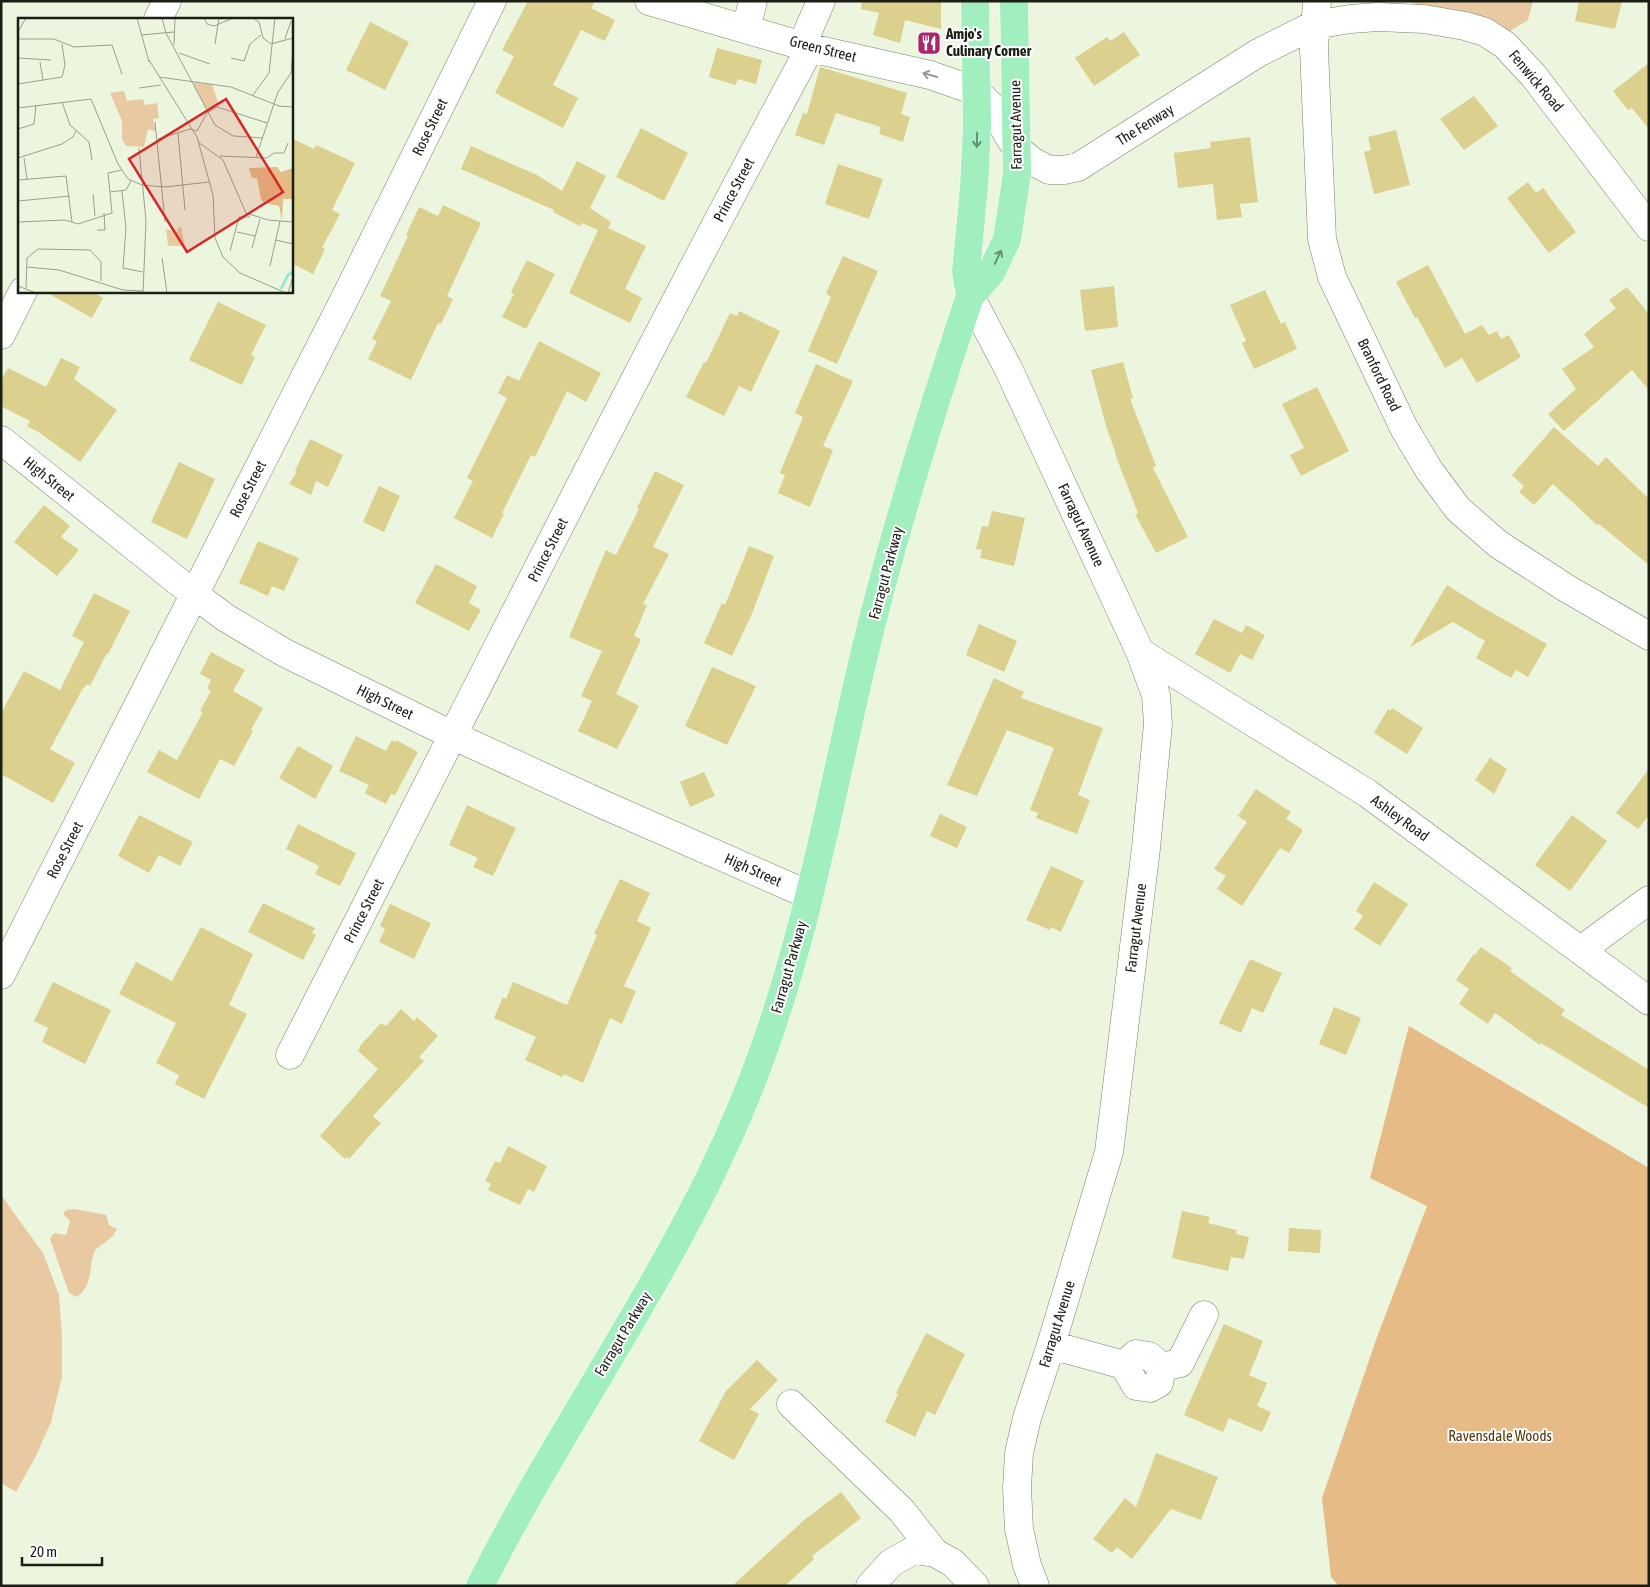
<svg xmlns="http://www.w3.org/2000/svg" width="1650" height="1587" font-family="'Asap Condensed',sans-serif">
<rect width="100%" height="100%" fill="#ecf6de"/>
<!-- green -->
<path fill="#e9c9a1" d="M1408,1H1533L1528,20L1510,31L1489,18L1421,6Z
M1,1195L43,1253L59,1295L62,1336V1377L51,1422L36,1456L16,1492L1,1483Z
M74,1209L106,1215L109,1225L117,1229L113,1236L95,1250C88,1267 94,1284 77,1297L69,1293L50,1239L54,1233L66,1235L70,1221L63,1214L66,1210Z"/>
<!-- forest -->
<path fill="#e6bb85" d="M1409,1026L1649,1168V1586H1339L1331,1577L1322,1498L1377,1337L1427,1206L1370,1178Z"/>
<!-- building -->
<path fill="#dbd08d" d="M528,1H595L591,8L615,20L605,41L581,30L553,85L578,98L563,128L495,93L514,56L502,50Z
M862,1H941V29L905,20L900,43L873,35L879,13L861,9Z
M1579,1H1622L1615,29L1575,21Z
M370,22L409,42L385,90L346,70Z
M1124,32L1140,55L1094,86L1075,58L1107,37L1110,41Z
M717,48L762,60L756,84L738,79L735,85L709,77Z
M1649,63V129L1632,108L1628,110L1613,91Z
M820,67L907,93L901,114L910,117L903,142L879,134L881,127L836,113L824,145L795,135L803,113L807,114Z
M1474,96L1498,126L1464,150L1440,119Z
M641,128L688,153L664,201L616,177Z
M1396,130L1410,185L1374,194L1364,152L1371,150L1368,137Z
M1250,137L1258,202L1240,204L1242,217L1217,220L1213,184L1178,188L1174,153L1211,148L1210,142Z
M291,138L314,149L316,145L355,163L332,210L340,214L322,248L325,249L313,274L291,263Z
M471,146L537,175L562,191L577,161L606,176L590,208L611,222L608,228L646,246L625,289L642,298L630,323L569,293L598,230L582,223L580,226L553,212L554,210L461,169Z
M838,164L883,179L869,219L825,204Z
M1528,182L1536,193L1543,188L1576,232L1549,253L1507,198Z
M443,205L481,223L447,296L453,299L441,324L438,323L411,380L368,359L377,341L372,339L391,301L380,296L408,236L406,235L419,207L438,216Z
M843,256L878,271L837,364L808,351L831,297L826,293Z
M527,260L555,274L526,329L502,317L514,294L511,292Z
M1428,265L1465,334L1482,325L1489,335L1497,331L1501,339L1509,335L1521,357L1477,383L1462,358L1445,368L1417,317L1415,318L1396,282Z
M1114,286L1118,327L1085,331L1080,290Z
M1627,287L1649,314V390L1632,370L1564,431L1548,414L1576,389L1562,369L1594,347L1584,334L1616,308L1609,300Z
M1265,290L1281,324L1285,322L1297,349L1254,369L1242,343L1246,341L1230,305Z
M44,291H91L103,298L92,318Z
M218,302L266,325L251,355L255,357L242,385L189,360Z
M739,311L780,331L751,392L739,386L724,416L686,397L704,362L706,363L730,313L737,316Z
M539,341L601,373L586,402L567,391L535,457L531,455L502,513L504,514L492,538L454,518L473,481L467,478L507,398L498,393L507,375L519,381Z
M61,358L80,367L74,379L117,410L80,462L40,433L27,426L30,421L1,406V380L8,368L46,387Z
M1123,362L1133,398L1130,399L1156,466L1153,468L1188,537L1156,553L1135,514L1138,513L1115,454H1116L1107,429L1091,370Z
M816,364L853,381L823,446L833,450L810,507L778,493L785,475L780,473L803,417L795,413Z
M1317,387L1349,451L1301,476L1290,455L1304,448L1282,404Z
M1554,427L1598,466L1606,457L1649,499V565L1599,524L1597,525L1553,484L1534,505L1519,492L1524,486L1512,475Z
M310,439L343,455L328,487L316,481L311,495L289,484L297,472L295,471Z
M179,462L215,479L187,539L151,522Z
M655,471L684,485L653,547L669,554L643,604L647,605L634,636L641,639L616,694L639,706L617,749L578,731L592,701L581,696L602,651L569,637L606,550L616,555L639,509L637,508Z
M379,486L400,496L384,532L363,522Z
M44,505L70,526L61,537L79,550L57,576L14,542Z
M992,511L1025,518L1014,566L980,558L982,550L976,549L982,526L988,527Z
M258,541L299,558L284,591L272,586L268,596L239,583Z
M749,546L774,556L751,616L732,656L704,643L722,603L725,605Z
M436,564L477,586L469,603L481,610L469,631L415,603Z
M1447,585L1482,607L1547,644L1528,677L1516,670L1511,678L1476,658L1485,641L1453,622L1410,647Z
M94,593L130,611L108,654L107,653L90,686L87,684L82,690L50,749L75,763L53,803L1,774V713L24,671L60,690L84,642L72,636Z
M1214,619L1242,633L1246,625L1265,635L1252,660L1240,654L1230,673L1195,654Z
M979,624L1017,641L1004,672L966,655Z
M211,652L245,670L233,691L263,708L251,730L253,731L234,766L220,759L199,799L147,772L159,750L177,760L203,712L200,711L211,691L207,689L211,680L200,674Z
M712,667L756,686L727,745L685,726Z
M994,678L1024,692L1021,698L1103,728L1078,795L1090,800L1077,834L1036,818L1038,813L1030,810L1054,748L1007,730L977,796L947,785Z
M1392,708L1423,728L1407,754L1374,733L1388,709L1390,711Z
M356,736L386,751L392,740L395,742L396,740L418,752L395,795L391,794L386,804L365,793L369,785L339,771Z
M298,746L333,766L315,799L279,778Z
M1490,758L1507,769L1494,794L1475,780Z
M1649,769V815L1638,829L1616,813Z
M704,772L715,796L690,807L680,782Z
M1256,789L1291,812L1286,819L1303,830L1289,853L1280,848L1242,906L1217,889L1226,876L1214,869L1247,822L1238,816Z
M467,805L516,828L493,876L473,867L478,858L449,845Z
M940,814L967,827L957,848L930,836Z
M139,815L193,842L180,866L159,855L149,873L118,856Z
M1572,815L1607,841L1570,891L1535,865Z
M298,824L356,853L340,886L315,874L319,866L286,849Z
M1051,866L1084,881L1061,932L1051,927L1050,930L1026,920Z
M620,879L650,893L637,921L651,928L624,986L636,991L622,1024L610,1018L583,1083L564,1074L562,1077L525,1060L536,1037L494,1018L503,997L506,999L513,982L567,1005L597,935L594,934Z
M1374,882L1408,904L1380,946L1354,929L1363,916L1356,911Z
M263,903L315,928L312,933L316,935L303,960L248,932Z
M390,904L431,923L414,959L379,942L385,929L380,926Z
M201,927L253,954L229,1005L247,1014L204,1099L175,1084L179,1075L156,1063L176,1023L119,994L136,962L172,981Z
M1481,947L1512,968L1510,971L1565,1010L1561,1015L1649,1070V1108L1541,1043L1540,1045L1495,1013L1488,1024L1459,1004L1469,989L1456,980L1474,954L1475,955Z
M1250,959L1282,973L1263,1013L1252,1008L1241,1033L1219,1023Z
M53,982L111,1010L85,1064L42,1042L48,1028L34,1021Z
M1334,1007L1361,1018L1346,1055L1319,1044Z
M401,1009L414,1021L417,1017L438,1036L419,1057L424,1061L373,1116L381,1123L349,1159L347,1157L345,1159L320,1136L378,1069L358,1051L360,1048L359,1047L381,1023L386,1026Z
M508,1146L547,1166L534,1192L528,1189L520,1205L488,1190L491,1184L485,1181L495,1161L500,1163Z
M1182,1211L1210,1217L1208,1223L1237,1230L1236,1234L1249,1237L1244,1259L1231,1257L1228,1271L1172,1258Z
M1289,1228L1321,1230L1320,1253L1288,1251Z
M1224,1324L1263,1341L1249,1375L1267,1383L1257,1406L1271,1412L1262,1432L1229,1418L1223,1432L1184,1415Z
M926,1333L965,1354L935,1415L927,1411L915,1437L885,1422L898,1394L896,1393Z
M757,1360L778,1380L750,1409L759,1414L734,1460L699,1441L726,1391Z
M1156,1453L1218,1477L1201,1520L1171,1509L1132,1559L1117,1547L1112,1553L1093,1539L1125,1498L1136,1507Z
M841,1492L861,1518L812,1556L814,1559L785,1586H732L803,1521Z"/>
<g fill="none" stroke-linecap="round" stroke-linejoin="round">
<!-- minor casing -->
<g stroke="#79826d" stroke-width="29">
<path id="minor" d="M649,1L810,48L930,75L976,91L991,106L1016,148L1032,161L1049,170H1064L1078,167L1258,53L1314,25L1350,19L1378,17L1424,19L1465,26L1485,32L1505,45L1533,75L1649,227
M1317,1L1314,49L1322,239L1332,277L1404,428L1429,470L1458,509L1498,544L1566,588L1649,636
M158,19L167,1
M746,29L753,1
M802,45L821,1
M970,296L1008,368L1140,652L1156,695L1158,724L1146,848L1109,1152L1051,1345L1027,1418L1019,1453L1017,1488L1019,1529L1027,1565L1035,1586
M1,335L23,291
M1,440L195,595L226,618L285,653L452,735L602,804L809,895
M1140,652L1367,793L1649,1001
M1581,950L1649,900
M1,975L348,292L492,1
M290,1055C462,718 631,380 810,48
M1051,1345L1124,1365L1136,1354L1149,1356L1162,1367L1159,1383L1150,1388L1136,1386L1124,1365
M1162,1367L1180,1363L1204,1315
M791,1404L902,1511L935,1553
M870,1586L891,1563L914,1550L935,1553L953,1563L975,1586"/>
</g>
<!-- major casing -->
<g stroke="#fff" stroke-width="29">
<path id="major" d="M970,296L966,271L974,187L977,126L975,1
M480,1586C567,1413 685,1257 754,1076C807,939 831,793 865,651C894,531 931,413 970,296L991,273L1007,239L1017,174L1014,1"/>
</g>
<!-- minor -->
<use href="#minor" stroke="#fff" stroke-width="28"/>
<!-- major -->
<use href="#major" stroke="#a1efbe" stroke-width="28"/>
</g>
<!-- one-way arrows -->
<defs><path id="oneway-shaft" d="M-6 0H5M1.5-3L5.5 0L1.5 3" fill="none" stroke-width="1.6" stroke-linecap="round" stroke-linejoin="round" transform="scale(1.25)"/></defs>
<use stroke="#989a96" href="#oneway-shaft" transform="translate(930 75) rotate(-164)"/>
<g stroke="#649172">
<use href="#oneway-shaft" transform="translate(977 140) rotate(91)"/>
<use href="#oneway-shaft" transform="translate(998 257) rotate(-65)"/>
</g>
<!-- icons -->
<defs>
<g id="restaurant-square" transform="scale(1.25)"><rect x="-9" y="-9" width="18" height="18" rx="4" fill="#ab256c" stroke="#fff"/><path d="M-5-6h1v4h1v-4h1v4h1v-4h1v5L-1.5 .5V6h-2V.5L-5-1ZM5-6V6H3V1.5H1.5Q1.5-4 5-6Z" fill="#fff"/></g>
</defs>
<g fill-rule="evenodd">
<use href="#restaurant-square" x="929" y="43"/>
</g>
<g text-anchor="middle" stroke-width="4" stroke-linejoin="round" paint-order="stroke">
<!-- poi labels -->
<g font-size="15" font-weight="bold" fill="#1a1e15" stroke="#fff" text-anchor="start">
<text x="946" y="39">Amjo's<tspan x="946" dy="17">Culinary Corner</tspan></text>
</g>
<!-- street labels -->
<g font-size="15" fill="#1a1e15" stroke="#fff">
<text transform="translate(823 49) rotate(14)" y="5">Green Street</text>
<text transform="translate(1536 81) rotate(50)" y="5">Fenwick Road</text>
<text transform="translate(1016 125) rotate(-91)" y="5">Farragut Avenue</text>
<text transform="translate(1145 125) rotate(-32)" y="5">The Fenway</text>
<text transform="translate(430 127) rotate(-64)" y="5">Rose Street</text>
<text transform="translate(734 190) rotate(-62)" y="5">Prince Street</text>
<text transform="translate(1379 375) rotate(64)" y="5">Branford Road</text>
<text transform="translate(49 479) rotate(39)" y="5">High Street</text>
<text transform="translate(248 489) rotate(-63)" y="5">Rose Street</text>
<text transform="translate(1081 525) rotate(65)" y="5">Farragut Avenue</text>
<text transform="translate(548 550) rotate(-63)" y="5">Prince Street</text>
<text transform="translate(886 573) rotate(-75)" y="5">Farragut Parkway</text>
<text transform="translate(385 702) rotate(26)" y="5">High Street</text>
<text transform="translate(1400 818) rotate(36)" y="5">Ashley Road</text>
<text transform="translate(65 850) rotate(-63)" y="5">Rose Street</text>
<text transform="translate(753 870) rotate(24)" y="5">High Street</text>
<text transform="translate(364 911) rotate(-63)" y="5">Prince Street</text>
<text transform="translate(1136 928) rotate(-83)" y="5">Farragut Avenue</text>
<text transform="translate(789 967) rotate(-74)" y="5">Farragut Parkway</text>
<text transform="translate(1057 1324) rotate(-73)" y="5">Farragut Avenue</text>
<text transform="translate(623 1334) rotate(-59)" y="5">Farragut Parkway</text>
</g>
<!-- park labels -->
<g font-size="15" fill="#54380c" stroke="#fff">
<text x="1500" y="1441">Ravensdale Woods</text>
</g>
</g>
<!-- overview -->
<g transform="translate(18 18)">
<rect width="275" height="275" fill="#ecf6de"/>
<path d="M175,65L194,66L201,88L188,91ZM106,73L109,83L125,81L127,87L139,85L141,100L135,101L138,114L130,111L126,129L108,128L104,121V103L92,75ZM163,209L167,228H150L148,211L160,214L159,210Z" fill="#e9c9a1"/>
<path d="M259,149L263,154L275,150V181H265L264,202L261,188L246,185L243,181L239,160H234L231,150Z" fill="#e6bb85"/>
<path fill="none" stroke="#91e5d3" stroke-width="2.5" d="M263,271L270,257L275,254"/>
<path fill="none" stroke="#98a08e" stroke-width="1" d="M119,0L131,44M144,0L148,15L197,107L215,118L245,120M186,0L189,6L196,8L215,0M235,0L241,4L245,20L253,26L275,20M0,14L8,0M123,17L156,14M0,21H36L56,29L94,27L104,56M267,21L273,3M197,26L201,0M156,27L157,0M161,35L192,46M0,40L33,42M213,40L226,43L232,26L243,17M131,42L179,119L195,177L197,220L205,239L222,255L268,275M22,44L25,62M141,59L213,69L261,88L275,89M0,66L44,59L47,47L44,26M121,70L143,67M235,77L251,55L257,0M44,84L52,107L71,124L74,142M0,90L73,81L100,146L110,161L124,167L147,169L191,164M137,104L147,204M0,111L16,106L18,87M160,115L167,192M140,121L172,111L179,113L189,95L199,89L249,105M180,124L205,142L228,195L250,202L275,204M121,130L128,203L125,275M202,138L249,140L256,135H266L270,125M238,139L260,74L273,55L275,32M0,140L44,126L55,119L58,113M6,140L9,161M0,162L48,158L54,204M104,173L108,210L105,250L125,254M92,174L108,172L113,163M75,176L77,198M0,183L52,178M0,204L47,202L60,206L94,195L90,155L104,152M79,212H87L86,195M219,214L237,218M258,222L275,226M234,230L242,201M212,233L221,199H232M144,240L149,275M252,248L262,203M9,249L41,252L105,272L125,273M0,268L18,275M8,270L9,240L20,231L72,232L83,244V263M270,275L275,259"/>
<path fill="#d62828" fill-opacity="0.15" stroke="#d62828" stroke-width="2.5" d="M208,81L265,174L169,234L111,141Z"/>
<rect width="275" height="275" fill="none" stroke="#1a1e15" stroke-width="2.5"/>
</g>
<!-- border -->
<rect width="1650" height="1587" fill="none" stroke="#1a1e15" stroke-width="5"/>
<!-- scale -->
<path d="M22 1557v8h80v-8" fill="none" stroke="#1a1e15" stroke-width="2.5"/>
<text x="30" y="1557" font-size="15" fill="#1a1e15" stroke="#ffffff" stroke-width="4" paint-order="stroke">20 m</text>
</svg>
